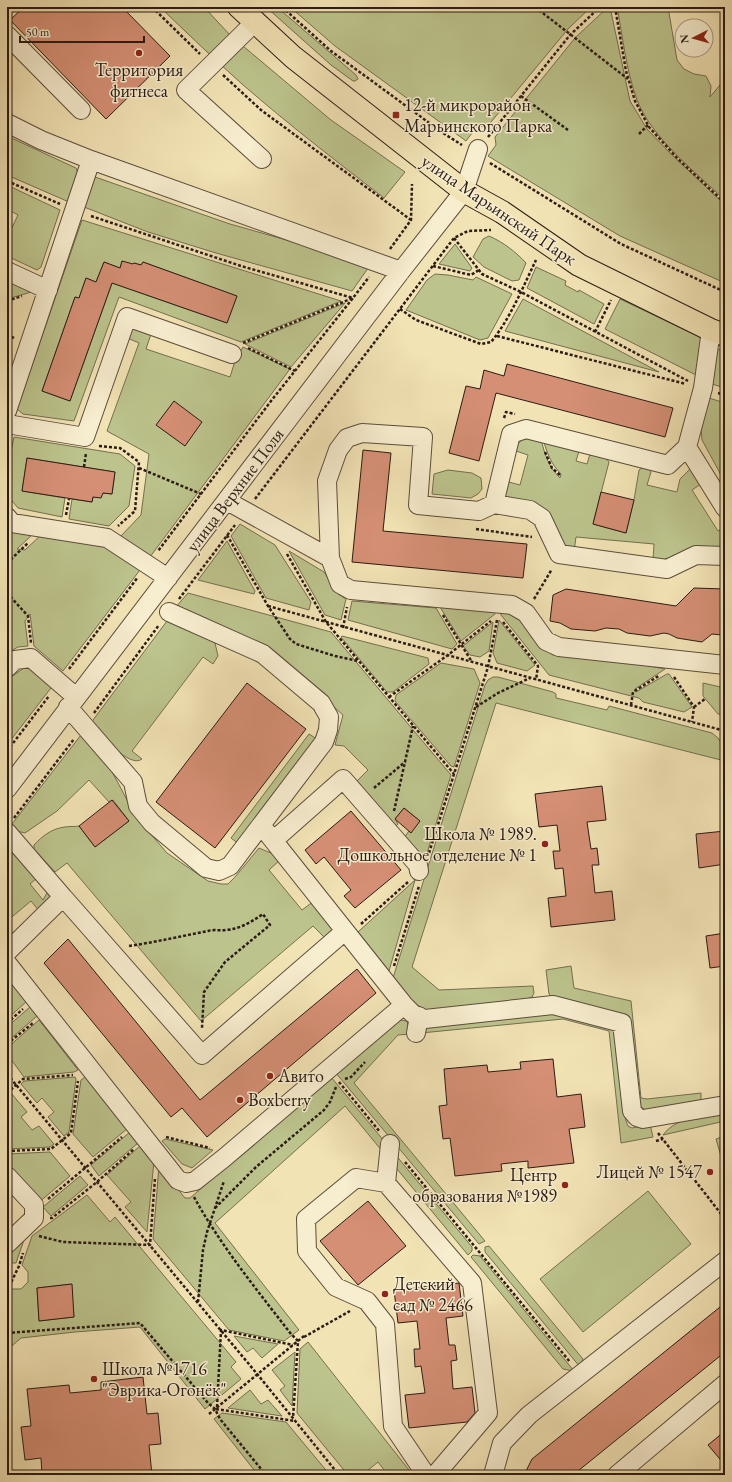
<svg xmlns="http://www.w3.org/2000/svg" width="732" height="1482" font-family="'EB Garamond',serif">
<rect width="100%" height="100%" fill="#f2e3b5"/>
<filter id="stains"><feTurbulence type="fractalNoise" baseFrequency=".005" numOctaves="4"/><feColorMatrix values="0 0 0 0 .2 0 0 0 0 .09 0 0 0 0 .02 0 0 0 .5 -.17"/></filter>
<radialGradient id="worn" r=".72"><stop offset=".6" stop-color="#630" stop-opacity="0"/><stop offset="1" stop-color="#630" stop-opacity=".3"/></radialGradient>
<!-- green -->
<path fill="#bcc38c" stroke="#736f50" fill-rule="evenodd" d="M160,7H204L230,35L331,120L405,172L384,198C336,161 288,124 242,84C214,59 187,33 160,7Z
M266,7H277L356,75L358,79L355,81H353L331,65Z
M290,7H591L568,29L486,128L478,125L466,141L335,46Z
M608,7H610L630,101L647,129L669,152L725,205V283L620,236L488,156L496,145L495,137L575,38Z
M617,7H668L677,60L684,69L694,74L706,76L711,86L710,97L725,79V200C696,173 651,137 637,100C626,70 623,38 617,7Z
M7,136L76,168L78,173L69,202L7,175Z
M95,177L230,224L371,264L352,291L216,253L148,232L84,207Z
M7,185L60,210L41,267L37,270L7,256V238L18,215L7,209Z
M82,220L341,301L241,342L119,297L74,421L23,414L17,409ZM122,261L133,265L134,263L141,265L143,262L237,296L227,323L112,283L70,401L42,391L75,297L79,298L86,278L96,282L104,262L120,268Z
M489,236C503,242 516,252 526,263L519,280L512,281L484,267L473,257L483,239Z
M455,244L472,268L470,271L439,264Z
M536,267L566,281L565,285L578,292L579,290L604,304L594,324L527,288Z
M435,274L448,275L473,280L476,277L512,294L488,338L480,340L406,310L427,280Z
M12,281L35,291L7,299V291Z
M523,299L659,372L505,331Z
M620,299L700,337L704,343L696,375L605,329Z
M345,303L291,367L245,344Z
M130,326L151,334L146,349L230,377L235,361L243,347L290,369L150,557L120,537L141,515L149,454L107,431L139,343L125,337Z
M723,347L725,348V388L712,384L717,351Z
M709,398L725,403V473L721,475L702,440L701,429Z
M14,437L120,454L135,466L129,506L109,526L69,519L72,499L92,502L93,497L103,493L112,494L115,472L27,458L22,491L65,498L62,517L18,508L7,495V470Z
M524,437L541,439C545,455 548,466 560,478L561,474C551,464 547,453 543,439L579,451L576,461L587,464L590,454L606,458L609,462L593,524L626,533L634,500L639,470L646,465L651,472L647,485L677,492L680,479L694,465L704,482L692,490L718,531L725,527V550L667,564L653,560L654,544L576,537L574,552L562,550L549,528L501,501L505,481L520,485L528,455L513,450Z
M448,470L472,473L481,478L482,489L478,494L471,498L432,494L434,474Z
M240,524L275,545L311,602L309,610L266,598L231,536Z
M7,528L33,534L17,549L25,550L42,534L101,543L140,570L63,671L34,646L30,614L25,621L28,646L18,647L7,653Z
M227,541L255,591L254,594L198,580Z
M289,551L324,572L338,594L346,599L341,620L325,615Z
M188,593L331,632L451,775L424,863L403,839L409,831L411,832L420,821L404,808L395,819L398,824L394,828L354,784L368,770L344,746L335,745L343,715L266,646L175,608Z
M352,601L436,608L457,644L452,649L348,620Z
M440,607L495,612V614L461,641Z
M500,612L520,615L532,638L542,648L553,655L623,661L665,669L635,689L636,692L667,674H669L692,707L684,712L643,702L639,698L549,675L501,615Z
M499,620L535,665L527,671L497,663L493,653Z
M167,621L206,636L215,643L218,656L213,664L203,657L132,751L142,759C129,769 100,733 90,724Z
M493,622L489,651L480,657L470,655L463,646Z
M342,636L428,658L429,664L393,692H387L341,637Z
M441,663L474,669L480,683L454,767L451,766L395,701L396,695Z
M28,665L54,684L7,745V680Z
M493,677H498L553,692L556,694V698L607,710L609,706L712,733L718,738L722,744L721,760L496,703L412,967L439,990L533,986L534,993L532,997L524,1000L427,1010C415,1008 401,988 393,978L485,685L488,680Z
M703,683L725,688V715L718,714L703,696Z
M309,734L317,739L240,845L231,838Z
M81,735L108,764L136,817L167,853L208,881L221,884H228L235,877L259,848L278,856L280,860L269,870L302,910L314,901L335,928L328,935L324,937L313,926L201,1021L67,863L55,872L34,849V845C42,836 53,828 65,827C70,826 74,827 79,826L95,847L129,821L113,800L109,802L89,780L57,811L25,833L17,831L12,824Z
M7,847L12,849L37,878L30,884L43,900L48,891L51,897L40,912L31,901L7,921Z
M415,880L389,971L358,932Z
M571,966L574,988L631,1001L641,1098L647,1099L701,1093V1100L697,1103L648,1111L642,1108L638,1102L628,1018L551,996L549,994L546,970Z
M7,976L26,1002L7,1019Z
M30,1007L37,1016L7,1042V1027Z
M552,1011L610,1024L619,1037L626,1121L628,1126L632,1128L650,1124L653,1137L621,1143L609,1031L563,1019L421,1033L424,1028Z
M39,1020L78,1070L74,1072L24,1077L7,1054V1048Z
M400,1020L407,1021L410,1034L398,1035L354,1083L485,1241L479,1244L335,1072Z
M75,1077L76,1079L69,1132L64,1136L48,1117L54,1112L42,1098L37,1103L21,1084L24,1081Z
M85,1077L128,1128L93,1157L73,1134L81,1080Z
M331,1077L472,1247V1251L468,1255L345,1106L215,1223L299,1330L284,1341L229,1330L153,1239L159,1166L185,1198H190Z
M11,1093L27,1112L21,1117L32,1130L39,1126L54,1144L50,1147L7,1149V1099Z
M725,1111V1121L663,1135C677,1116 704,1116 725,1111Z
M130,1132L138,1143L99,1176L91,1165Z
M725,1136V1170L716,1139Z
M165,1139L213,1150L192,1168L182,1164L162,1141Z
M140,1146L154,1161L147,1232L125,1207L131,1202L107,1175Z
M50,1152L70,1176L38,1203L7,1166V1154Z
M80,1176L88,1185L51,1216L43,1207Z
M648,1191L691,1244L583,1332L540,1279Z
M87,1195L110,1222L115,1217L236,1362L231,1367L241,1379L205,1409L140,1327L75,1332L21,1338L7,1350V1295L11,1289H21L28,1282V1272L22,1265L32,1236ZM71,1284L74,1317L39,1321L37,1288Z
M24,1240L16,1263H7V1255Z
M489,1246L583,1359L580,1367L485,1252V1247Z
M473,1255L480,1256L574,1371L563,1369L471,1257Z
M234,1336L278,1344L262,1358L253,1348L247,1352Z
M308,1342L413,1475H388L378,1462L362,1475H348L297,1413L300,1349Z
M295,1352L292,1406L280,1390L285,1386L272,1370Z
M250,1390L261,1404L268,1400L282,1416L228,1408Z
M222,1413L286,1422L330,1475H258L214,1419Z"/>
<!-- building -->
<path fill="#d58f75" stroke="#2a1b14" d="M24,7H122L170,56L106,119L10,20Z
M122,261L133,264L134,263L141,265L143,262L237,296L227,323L112,283L70,401L42,391L75,297L79,298L86,278L96,282L104,262L120,268Z
M507,364L673,408L665,437L496,393L479,461L449,453L466,386L480,389L484,370L504,376Z
M174,401L202,422L185,446L156,425Z
M363,450L391,453L383,531L527,544L523,578L352,562Z
M27,458L115,472L112,494L103,493L101,498L93,497L92,502L22,491Z
M601,492L634,500L626,533L593,524Z
M694,588L725,589L722,635L712,634L702,642L677,638L669,634L664,633L650,636L627,633L619,629L606,628L595,631L571,629L560,623L550,621L553,595L566,589L676,606Z
M247,683L306,729L215,848L156,802Z
M602,786L606,820L587,822L591,849L597,848L599,865H592L595,893L612,891L615,920L551,927L548,898L566,896L563,868L555,869L553,851H560L557,825L539,827L535,794Z
M112,800L129,821L95,847L79,826Z
M404,808L420,821L411,833L395,819Z
M351,811L401,870L355,908L344,896L351,890L324,857L316,864L305,850Z
M725,831V864L699,868L696,834Z
M725,933V966L710,968L706,936Z
M68,939L200,1100L357,969L376,993L207,1137L182,1108L171,1117L44,963Z
M553,1059L557,1097L581,1094L585,1127L569,1129L574,1163L528,1168V1161L501,1164L502,1171L455,1176L450,1138L443,1139L439,1106L447,1105L444,1069L487,1065L488,1072L521,1069L520,1062Z
M368,1201L406,1246L358,1285L320,1241Z
M459,1283L463,1316L446,1318L449,1345H455L457,1360L451,1361L453,1389L472,1387L475,1413L467,1422L409,1428L405,1395L425,1393L421,1366L415,1367L414,1349H420L417,1321L398,1323L394,1290Z
M72,1284L74,1317L39,1321L37,1288Z
M725,1303V1352L573,1475H524L532,1459Z
M143,1377L147,1414L158,1413L161,1444L149,1445L152,1475H42L41,1458L25,1460L21,1427L31,1426L27,1389L69,1385L70,1393L101,1390V1382Z
M725,1431V1465L708,1445Z"/>
<g fill="none" stroke-linecap="round" stroke-linejoin="round">
<!-- minor casing -->
<g stroke="#5c4d3c" stroke-width="20">
<path id="minor" d="M255,22L186,90L262,159
M7,35L81,110
M7,123L41,140L91,160L401,271
M7,271L48,290
M711,330L703,388L687,447L725,508
M7,411L91,160
M7,424L85,437L127,317L232,354
M687,447L668,465L526,429L511,434L494,504L530,510L542,518L559,554L667,569L696,555L725,556
M227,501L330,558L340,584L351,590L512,605L526,613L546,641L559,647L725,665
M7,517L12,523L107,538L168,578
M330,558L327,481L338,450L347,438L362,433L423,437L418,505L479,511L494,504
M7,668L15,660L31,658L76,697
M68,707L133,782L138,806L152,823L206,868L219,871L230,866L324,742L328,730L329,717L321,703L263,654L169,612
M7,789L401,271L464,191L478,149
M261,825L404,1005
M7,832L63,897L7,952
M274,840L343,779L418,865L419,871
M63,897L202,1055L345,931
M7,963L178,1180L186,1183L195,1181L224,1158L404,1005L413,1014L425,1019L553,1005L622,1023L632,1111L637,1117L643,1119L725,1105
M416,1033L419,1016
M7,1176L34,1205V1218L7,1244
M386,1183L390,1144
M426,1475L393,1426L385,1324L367,1301L336,1287L307,1251L306,1219L356,1178L386,1183L472,1283L488,1413L435,1475
M493,1475L502,1443L529,1415L725,1261
M617,1475L725,1384"/>
</g>
<!-- major casing -->
<g stroke="#2a1b14" stroke-width="24">
<path id="major" d="M239,7L293,57L464,191L502,212L579,265L711,330L725,335"/>
</g>
<!-- path -->
<path stroke="#2a1b14" stroke-width="2.5" stroke-dasharray="3 2" stroke-linecap="butt" d="M152,7L200,54
M282,7L331,51L443,133L462,145
M535,7L628,79
M615,7L626,71L635,101L649,127L678,159L725,203
M223,75L261,110L411,220
M521,96L568,130
M639,134L648,125
M488,137L570,35L600,7
M490,163L621,244L725,292
M7,181L60,204
M91,216L241,266L353,298L271,401L158,551
M454,238L482,274L521,292L688,381
M390,249L411,220L412,184
M433,266L471,275L479,270
M7,301L22,296
M400,309L416,320L481,344L491,342C510,319 523,287 536,260
M595,332L611,300
M7,335L14,338
M497,336L686,384
M243,343L353,298L369,277
M248,348L295,371
M718,393L725,395
M504,418L506,412L515,414
M99,446L120,448L139,462L135,511L118,526
M545,452L552,468L561,476
M84,467L86,453
M139,468L201,494
M255,499L454,238L468,231L491,230
M66,515L69,499
M476,529L532,537
M227,535L268,606L290,639L296,644L335,656L358,661
M287,554L326,622L454,774
M7,563L28,543
M7,593L28,616L31,643
M179,599L235,525
M534,599L552,569
M268,606L725,731
M443,615L472,662
M503,622L538,666L536,680
M343,628L347,607
M69,669L138,577
M674,677L694,707L692,722
M389,697L448,655L491,621
M631,705L633,692L660,675
M476,707L498,693L530,678
M694,707L705,699
M94,713L159,625
M7,751L49,696
M374,788L405,762
M394,811L413,726
M14,818L74,739
M429,853L488,667L497,620
M361,924L408,882
M129,946C156,942 182,936 208,931C214,929 220,931 226,930C240,929 251,922 263,914L270,925L225,962L204,992L202,1028
M394,966L419,886
M7,1023L23,1009
M7,1044L33,1023
M7,1074L258,1375L339,1475
M345,1079L351,1077L365,1062
M339,1082L380,1132
M7,1093L23,1079L73,1075
M658,1133L725,1219
M166,1137L210,1148
M656,1141L663,1139
M7,1151L51,1149L71,1133L78,1081
M405,1162L570,1362
M194,1197C221,1246 257,1290 291,1334L298,1341L293,1418
M48,1199L122,1137
M215,1208L256,1167L324,1110L330,1102L336,1087
M50,1218H52L97,1182L134,1149
M39,1236L63,1242L150,1245L155,1178
M7,1291L19,1266L23,1253
M198,1302L203,1250L207,1232L224,1181
M7,1333L140,1323L208,1403L215,1409L220,1419L266,1475
M304,1337L350,1311
M217,1407L221,1330L293,1345
M216,1409L295,1421
M209,1414L304,1336"/>
<!-- minor -->
<use href="#minor" stroke="#f7edcf" stroke-width="18"/>
<!-- major -->
<use href="#major" stroke="#f2e3b5" stroke-width="22"/>
</g>
<!-- markers -->
<g fill="#8f2418" stroke="#f7edcf" stroke-width="1.5">
<circle cx="139" cy="53" r="4"/>
<rect x="392" y="111" width="8" height="8" rx="2"/>
<circle cx="545" cy="844" r="4"/>
<circle cx="270" cy="1076" r="4"/>
<circle cx="240" cy="1100" r="4"/>
<circle cx="710" cy="1172" r="4"/>
<circle cx="565" cy="1185" r="4"/>
<circle cx="385" cy="1294" r="4"/>
<circle cx="94" cy="1379" r="4"/>
</g>
<g text-anchor="middle" stroke-width="3" stroke-linejoin="round" paint-order="stroke">
<!-- poi labels -->
<g font-size="18" fill="#2a1b14" stroke="#f7edcf" text-anchor="start">
<text x="139" y="76" text-anchor="middle">Территория<tspan x="139" dy="21">фитнеса</tspan></text>
<text x="404" y="111">12-й микрорайон<tspan x="404" dy="21">Марьинского Парка</tspan></text>
<text x="537" y="840" text-anchor="end">Школа № 1989.<tspan x="537" dy="21">Дошкольное отделение № 1</tspan></text>
<text x="278" y="1082">Авито</text>
<text x="248" y="1106">Boxberry</text>
<text x="702" y="1178" text-anchor="end">Лицей № 1547</text>
<text x="557" y="1181" text-anchor="end">Центр<tspan x="557" dy="21">образования №1989</tspan></text>
<text x="393" y="1290">Детский<tspan x="393" dy="21">сад № 2466</tspan></text>
<text x="102" y="1375">Школа №1716<tspan x="102" dy="21">"Эврика-Огонёк"</tspan></text>
</g>
<!-- street labels -->
<g font-size="18" fill="#2a1b14" stroke="#f7edcf">
<text transform="translate(499 210) rotate(34)" y="6">улица Марьинский Парк</text>
<text transform="translate(235 490) rotate(-53)" y="6">улица Верхние Поля</text>
</g>
</g>
<!-- margin -->
<rect width="732" height="1482" fill="none" stroke="#f2e3b5" stroke-width="24"/>
<rect x="8" y="8" width="716" height="1466" fill="none" stroke="#2a1b14" stroke-width="2"/>
<rect x="12" y="12" width="708" height="1458" fill="none" stroke="#2a1b14"/>
<!-- north arrow -->
<g transform="translate(694 38) rotate(264)"><circle r="19" fill="#f7edcf" stroke="#a59984"/>
<path d="M0-3L7 15L0 10L-7 15Z" fill="#8f2418"/>
<text y="-6" font-size="11" font-weight="bold" text-anchor="middle" fill="#2a1b14">N</text>
</g>
<!-- scale -->
<path d="M20 36v6h124v-6" fill="none" stroke="#2a1b14" stroke-width="2"/>
<text x="26" y="36" font-size="12" fill="#2a1b14" stroke="#f7edcf" stroke-width="3" paint-order="stroke">50 m</text>
<rect width="100%" height="100%" filter="url(#stains)"/>
<rect width="100%" height="100%" fill="url(#worn)"/>
</svg>
